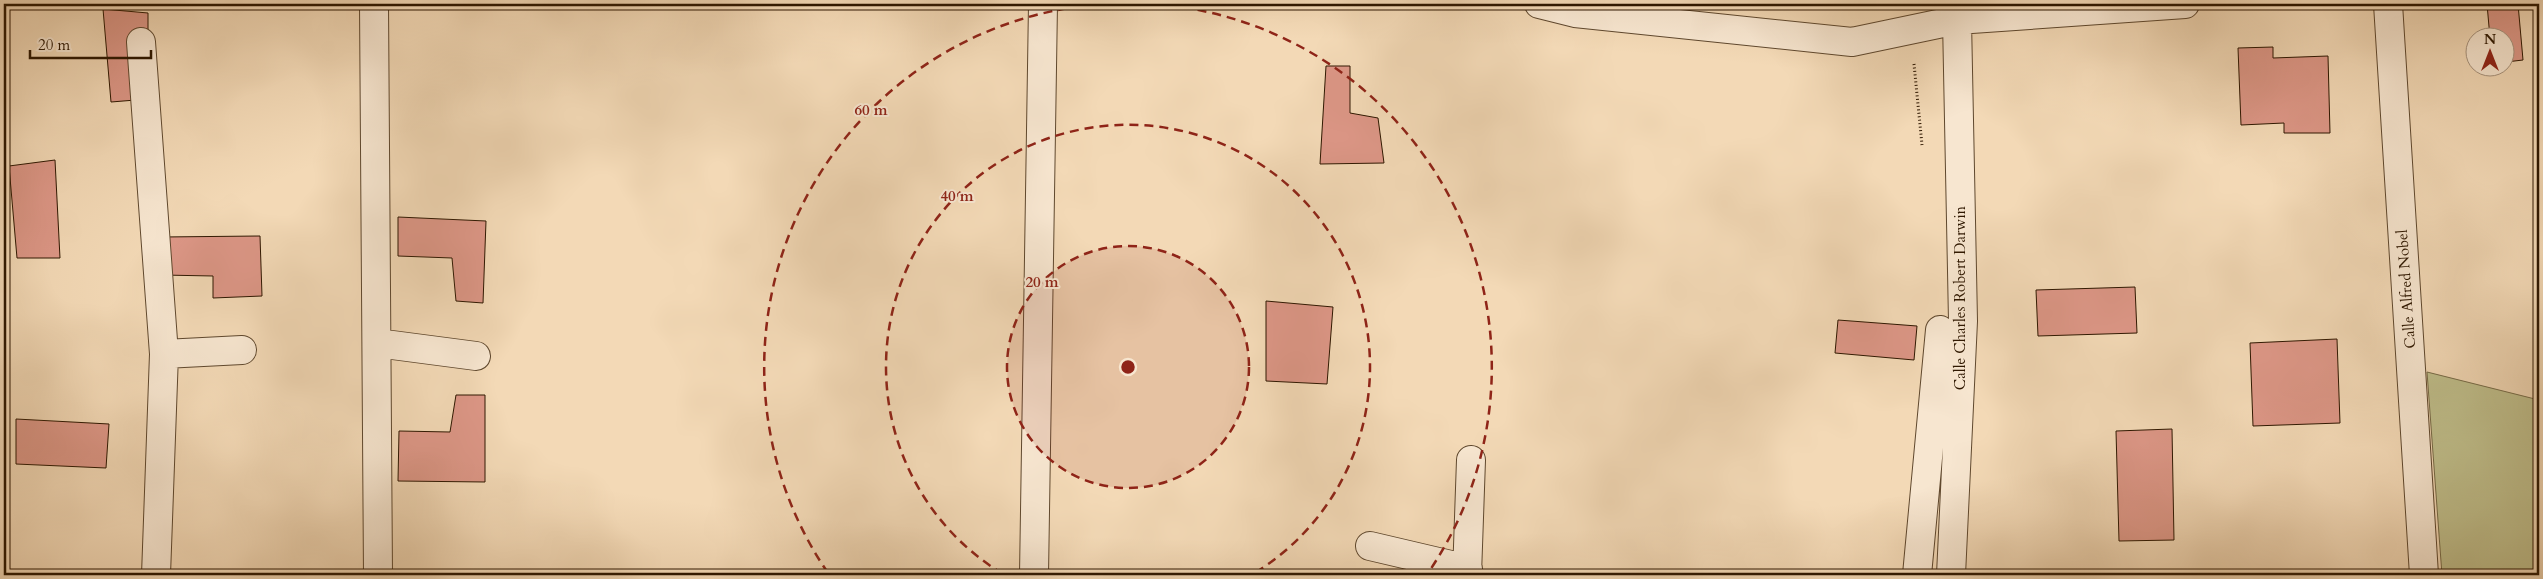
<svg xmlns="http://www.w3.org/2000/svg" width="2543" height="579" font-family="Cardo,serif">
<rect width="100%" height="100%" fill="#f3d9b6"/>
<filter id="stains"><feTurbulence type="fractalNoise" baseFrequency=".004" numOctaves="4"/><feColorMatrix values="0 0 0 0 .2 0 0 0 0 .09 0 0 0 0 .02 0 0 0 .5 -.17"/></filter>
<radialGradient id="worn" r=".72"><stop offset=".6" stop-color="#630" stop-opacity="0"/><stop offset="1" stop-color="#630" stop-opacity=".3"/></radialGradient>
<!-- green -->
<path fill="#bfbe8b" stroke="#766a46" d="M2427,372L2539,400V575H2442Z"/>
<!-- building -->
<path fill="#dd9787" stroke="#2e1700" d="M2487,4H2518L2523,60L2506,62V38H2490Z
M103,9L148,13V99L111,102Z
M2273,47V58L2328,56L2330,133H2284V123L2241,125L2238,48Z
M1326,66H1350V113L1378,118L1384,163L1320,164Z
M55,160L60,258H17L9,166Z
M398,217L486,221L483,303L456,301L452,258L398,256Z
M260,236L262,296L213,298V276L162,275V237Z
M2135,287L2137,333L2038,336L2036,290Z
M1266,301L1333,307L1327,384L1266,381Z
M1838,320L1917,326L1914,360L1835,353Z
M2337,339L2340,423L2253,426L2250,343Z
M456,395H485V482L398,481L399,431L450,432Z
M16,419L109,424L106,468L16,464Z
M2172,429L2174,540L2119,541L2116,431Z"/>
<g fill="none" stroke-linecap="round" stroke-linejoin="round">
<!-- minor casing -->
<g stroke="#5f482e" stroke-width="30">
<path id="minor" d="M374,4L378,575
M1539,4L1575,13L1852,42L1957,20L2185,4
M2388,4L2424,575
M141,42L164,354L156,575
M377,343L476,356
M164,354L242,350
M1370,546L1468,569
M1034,575L1043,4
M1467,575L1471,460
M1917,575L1940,330
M1951,575L1963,321L1957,20"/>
</g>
<!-- path -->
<path stroke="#2e1700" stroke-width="3" stroke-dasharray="1 2.5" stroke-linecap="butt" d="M1914,64L1922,145"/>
<!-- minor -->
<use href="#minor" stroke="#f7e6d0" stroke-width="28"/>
</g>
<!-- distance rings -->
<circle cx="1128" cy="367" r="121" fill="#8f2418" fill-opacity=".12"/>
<g fill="none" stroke="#8f2418" stroke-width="2.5" stroke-dasharray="9 6">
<circle cx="1128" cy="367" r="121"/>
<path d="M1003 574A242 242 0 1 1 1253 574"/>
<path d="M828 573A364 364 0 0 1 1103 4M1153 4A364 364 0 0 1 1428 573"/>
</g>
<g text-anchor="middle" stroke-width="4" stroke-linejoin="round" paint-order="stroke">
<!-- street labels -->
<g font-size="15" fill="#2e1700" stroke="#f7e6d0">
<text transform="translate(2406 289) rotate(-94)" y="5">Calle Alfred Nobel</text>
<text transform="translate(1960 298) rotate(-90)" y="5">Calle Charles Robert Darwin</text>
</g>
</g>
<circle cx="1128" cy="367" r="8" fill="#8f2418" stroke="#f7e6d0" stroke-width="2.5"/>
<g font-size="15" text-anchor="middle" font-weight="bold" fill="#8f2418" stroke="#f7e6d0" stroke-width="4" stroke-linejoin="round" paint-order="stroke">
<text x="871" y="115">60 m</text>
<text x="957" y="201">40 m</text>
<text x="1042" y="287">20 m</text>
</g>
<!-- margin -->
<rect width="2543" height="579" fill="none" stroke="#f3d9b6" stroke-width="20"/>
<rect x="5" y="5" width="2533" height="569" fill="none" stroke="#2e1700" stroke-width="2.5"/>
<rect x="10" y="10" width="2523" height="559" fill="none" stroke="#2e1700"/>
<!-- north arrow -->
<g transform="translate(2490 52)"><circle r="24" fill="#f7e6d0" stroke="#a7937d"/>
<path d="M0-4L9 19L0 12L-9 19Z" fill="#8f2418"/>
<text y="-8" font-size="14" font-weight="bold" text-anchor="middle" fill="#2e1700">N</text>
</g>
<!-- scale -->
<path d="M30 50v8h121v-8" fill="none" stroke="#2e1700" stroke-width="2.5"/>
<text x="38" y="50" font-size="15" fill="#2e1700" stroke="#f7e6d0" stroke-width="4" paint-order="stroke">20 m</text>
<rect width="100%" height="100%" filter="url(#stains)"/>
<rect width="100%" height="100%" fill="url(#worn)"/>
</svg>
